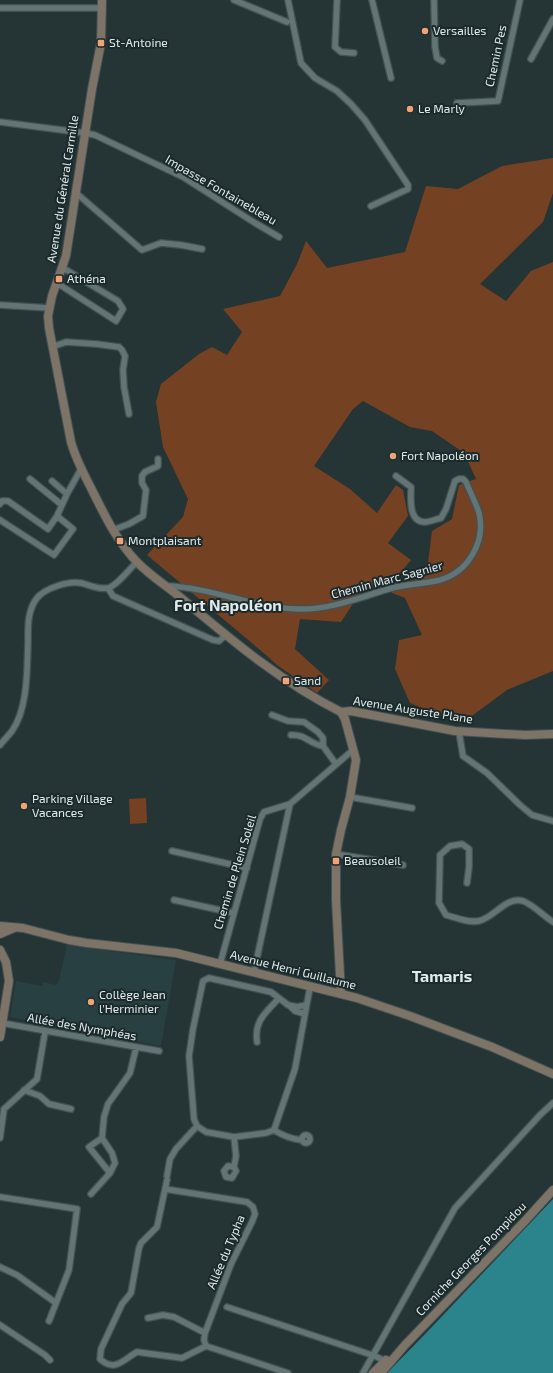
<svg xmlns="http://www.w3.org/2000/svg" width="553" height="1373" font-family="'Exo 2',sans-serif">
<rect width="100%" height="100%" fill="#253435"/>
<!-- built -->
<path fill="#284041" d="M67,945L176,960L161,1046L10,1017L16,981L42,986L43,982L56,985L59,980Z"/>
<!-- green -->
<path fill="#744223" d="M553,158V193L543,222L480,284L506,301L531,271L553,262V671L507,690L461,724L410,703L395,669L399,640L422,635L405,598L392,593V590L409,587L428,563L432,531L452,519L459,485L476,479L464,453L432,431L410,427L363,401L353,409L314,466L350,489L377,513L396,485L403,490L408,516L388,543L411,560L394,580L360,593L341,622L300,619L295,649L329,680L317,693L277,665L266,655L147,555L183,517L188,499L163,447L156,402L161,384L199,354L212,347L227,355L242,332L223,309L280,296L297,264L306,241L327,268L405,252L426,186L458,189L502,166Z
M146,798L147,823L130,824L129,799Z"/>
<!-- water -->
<path fill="#2b848b" d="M553,1199V1373H387L427,1332Z"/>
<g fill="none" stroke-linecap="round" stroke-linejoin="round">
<!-- street casing -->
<g stroke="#445153" stroke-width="8">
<path id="street" d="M234,0L287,22
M288,0L301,63L315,78L337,91L351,104L365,120L408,185V189L371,206
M337,0L335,47L341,52L354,53
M372,0L391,78
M434,0L435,47L437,58L442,61
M0,8H102
M531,59L553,19
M457,103L498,101L520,0
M0,122L85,133L95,135L183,177L255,223L279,237
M75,192L142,250L161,243L181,245L202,249
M57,283L116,321L123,309L118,301L63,268
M0,305L50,308
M52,347L66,342L96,344L119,347L122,350L125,356L123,370L124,387L129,414
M30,479L62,505
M52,481L67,494
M0,504L2,501H8L48,529L57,516L67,494L81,469
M0,520L54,555L73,529L57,516
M113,530L129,524L143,516L146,490L142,483V476L145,472L158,466V459
M166,586C211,587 253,608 298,609C331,610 360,597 392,588C408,584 424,584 440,580C468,572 486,542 479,513C476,503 470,492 466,482L463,479H459L455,481L446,509L441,518C436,519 430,522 425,522C408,522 411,498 411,487L396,476
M108,588L113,596L213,640L219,641L226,635
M272,715L288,721L304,722L318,732L323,738V746L336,764
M459,732L463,756L487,773L520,805L532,815L553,821
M291,735C306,734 309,744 323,746
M0,745C4,740 8,736 12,731C28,708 27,670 28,642C28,628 27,611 37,598C45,588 68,581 81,583C90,585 98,590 108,588C118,585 129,569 137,562
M350,797L412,808
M172,851L247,868
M336,854L403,865
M467,883L469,867V849L462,844L450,846L440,855L439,903L446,915C457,918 468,923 479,921C494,918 506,896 523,901C532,904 544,916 553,922
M174,900L233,913
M220,964L260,819L264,812L290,804
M254,972L290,804L353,750
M306,1005L297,1007L288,1005L271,992L209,978L203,981L193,1029L189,1056L194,1119L197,1126L206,1132L234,1137L266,1133L274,1130L295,1069L310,987
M290,1006L295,1011L305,1014
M2,1023L159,1051
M257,1042C254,1020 266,1013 279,998
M24,1090L40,1096L49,1104L71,1109
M274,1130C283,1136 291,1139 302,1140
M302 1139a4 4 0 1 1 8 0a4 4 0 1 1-8 0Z
M0,1138L4,1109L37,1079L45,1032
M102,1138L104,1117L108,1104L130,1073L136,1048
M102,1138L89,1147L110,1173
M234,1167L236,1171L232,1178L226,1177L224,1171L228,1166L234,1167L236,1156L234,1137
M167,1176L170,1159L176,1149L197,1126
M167,1180L157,1227L141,1243L139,1248L131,1293L122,1304L101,1349L100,1359C115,1373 124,1359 137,1352L182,1358L206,1346L288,1373
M165,1189L247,1202L253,1207L255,1214L252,1222L231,1264L205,1333L204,1340L206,1346
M91,1194L110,1173L115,1163L112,1153L102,1138
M0,1197L77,1209L69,1270L49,1321
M0,1267L17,1275L56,1303
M227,1307L375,1356L385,1361
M148,1318L163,1315L174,1317L205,1333
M0,1325L45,1355L50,1360
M363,1373L455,1208L540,1115L553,1103"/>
</g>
<!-- secondary casing -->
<g stroke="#445153" stroke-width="10">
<path id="secondary" d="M102,0L101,43L92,89L66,256L52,296L48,316L49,328L71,442C76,460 85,476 93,492C105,516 117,541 136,561C150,576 170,588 186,602C235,643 283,683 341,712
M341,712L351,711L455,731L525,735L553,734
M0,926L23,928L69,940L87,943L176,953L357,998L410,1016L492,1047L553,1074
M0,934L14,928
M0,950L6,962L9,981L0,1037
M341,994L336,900V854L341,830L350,797L356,760L345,719L341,712
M373,1373L386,1360
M381,1373L405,1345L524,1222L553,1190"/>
</g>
<!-- street -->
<use href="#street" stroke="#637475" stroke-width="5.5"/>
<!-- secondary -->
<use href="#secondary" stroke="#7d7367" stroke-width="8"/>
</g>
<!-- markers -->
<g fill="#efa376" stroke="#1b2a2b" stroke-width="1.5">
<circle cx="425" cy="31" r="4"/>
<rect x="97" y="39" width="8" height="8" rx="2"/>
<circle cx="410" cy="109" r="4"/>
<rect x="55" y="275" width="8" height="8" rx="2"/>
<circle cx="393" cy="456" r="4"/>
<rect x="116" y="537" width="8" height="8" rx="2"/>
<rect x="282" y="677" width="8" height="8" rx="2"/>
<circle cx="24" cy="806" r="4"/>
<rect x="332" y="857" width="8" height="8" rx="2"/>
<circle cx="91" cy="1002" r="4"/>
</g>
<g text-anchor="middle" stroke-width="4" stroke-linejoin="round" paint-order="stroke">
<!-- poi labels -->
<g font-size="12" fill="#e2ebec" stroke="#1b2a2b" text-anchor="start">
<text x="433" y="35">Versailles</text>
<text x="109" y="47">St-Antoine</text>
<text x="418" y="113">Le Marly</text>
<text x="67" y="283">Athéna</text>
<text x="401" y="460">Fort Napoléon</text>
<text x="128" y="545">Montplaisant</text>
<text x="294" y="685">Sand</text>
<text x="32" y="803">Parking Village<tspan x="32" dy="14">Vacances</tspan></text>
<text x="344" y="865">Beausoleil</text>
<text x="99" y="999">Collège Jean<tspan x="99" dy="14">l'Herminier</tspan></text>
</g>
<!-- street labels -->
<g font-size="12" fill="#e2ebec" stroke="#1b2a2b">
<text transform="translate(496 56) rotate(-78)" y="4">Chemin Pes</text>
<text transform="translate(63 189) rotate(-81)" y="4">Avenue du Général Carmille</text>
<text transform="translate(221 190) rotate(30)" y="4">Impasse Fontainebleau</text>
<text transform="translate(387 580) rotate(-15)" y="4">Chemin Marc Sagnier</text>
<text transform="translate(413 710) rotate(9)" y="4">Avenue Auguste Plane</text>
<text transform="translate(235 872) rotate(-73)" y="4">Chemin de Plein Soleil</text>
<text transform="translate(293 970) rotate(14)" y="4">Avenue Henri Guillaume</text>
<text transform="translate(82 1027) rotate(10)" y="4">Allée des Nymphéas</text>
<text transform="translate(226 1252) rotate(-67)" y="4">Allée du Typha</text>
<text transform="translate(471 1259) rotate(-46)" y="4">Corniche Georges Pompidou</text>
</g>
<!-- district labels -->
<g font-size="16" font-weight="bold" fill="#e2ebec" stroke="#1b2a2b">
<text x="228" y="611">Fort Napoléon</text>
<text x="442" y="982">Tamaris</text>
</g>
</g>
</svg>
